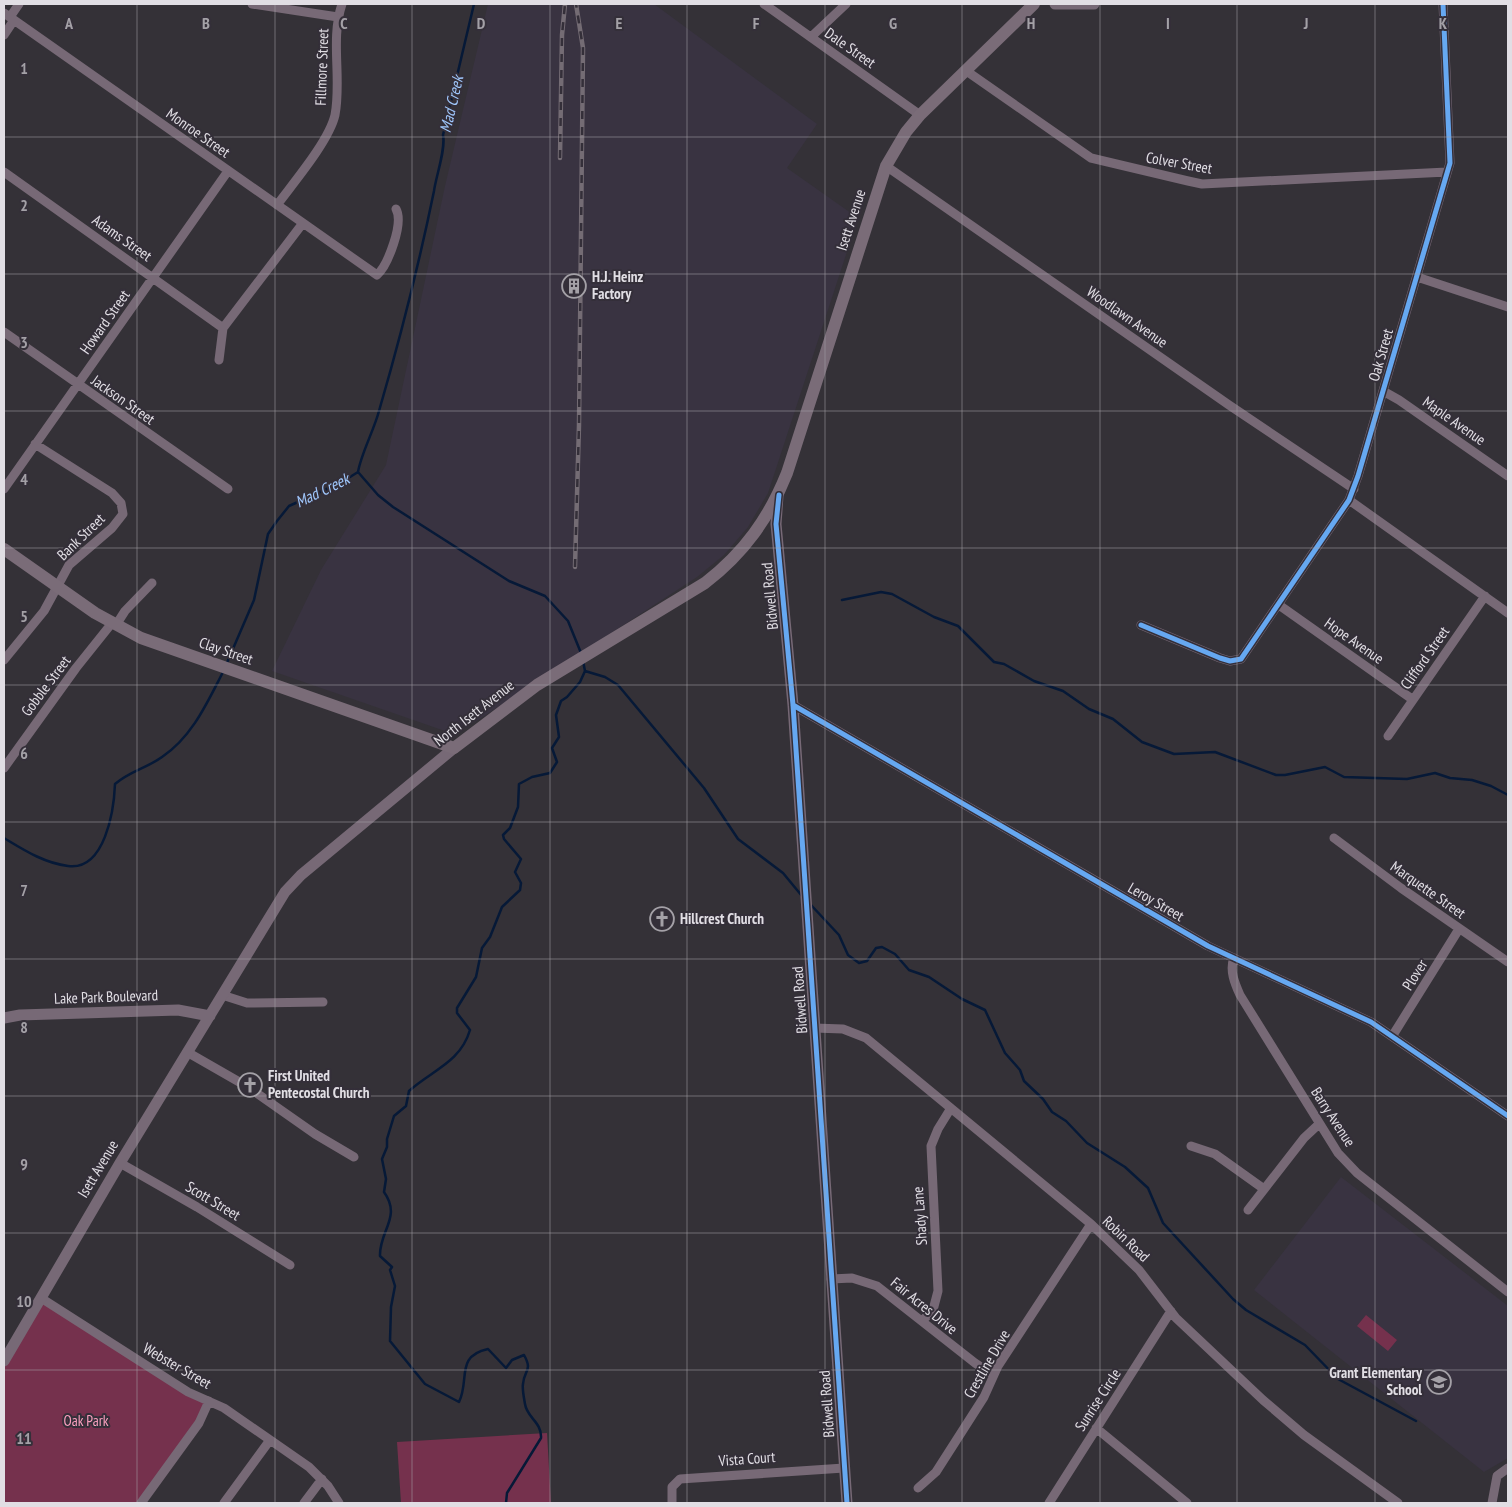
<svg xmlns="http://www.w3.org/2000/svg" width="1512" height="1507" font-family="'PT Sans Narrow',sans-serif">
<rect width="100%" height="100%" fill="#343137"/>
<!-- built -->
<path fill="#393341" d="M488,4H654L817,124L787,168L858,218L768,493L748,527L724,555L697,577L475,722L445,731L272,671L321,570L386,465L445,186Z
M1341,1177L1508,1306V1458L1484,1472L1254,1290Z"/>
<!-- green -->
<path fill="#75314d" d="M41,1298L209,1401L140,1503H4V1351Z
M1366,1315L1397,1340L1388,1351L1357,1326Z
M547,1433L551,1503H401L397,1442Z"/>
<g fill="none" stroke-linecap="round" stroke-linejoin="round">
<!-- stream -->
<path stroke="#061937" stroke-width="2.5" d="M358,472L378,495L393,507L509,581L545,596L568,621L581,653
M358,472C361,454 374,430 379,411C400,339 419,264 434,191C436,176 446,149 443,135L474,4
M842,600L881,592L892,594L934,617L958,626L994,662L1004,664L1034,681L1063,691L1089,709L1113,719L1142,742L1174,754L1215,752L1276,775H1285L1325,767L1344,777L1407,779L1435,773L1450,778L1472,780L1491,786L1508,795
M226,665L254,600L268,534L277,521L289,506L342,482L358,472
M585,671L605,677L618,685L704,788L738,839L783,873L802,896
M4,838C24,850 44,863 68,866C105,871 114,810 115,784C130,771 147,768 162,757C192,737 207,703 223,672
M811,905L839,935L848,955L859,963L867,961L876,948L882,947L895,954L909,970L929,977L962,999L985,1010L1005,1053L1020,1070L1024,1081L1043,1099L1052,1112L1066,1121L1087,1143L1125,1167L1148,1188L1163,1223L1233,1299L1246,1310L1305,1345L1338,1379L1416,1421
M506,1503L507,1493L541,1438C542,1422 527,1418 525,1404C524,1398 522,1389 523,1384C524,1370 533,1371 524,1355L512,1360L506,1368L488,1349C455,1356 470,1380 459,1402L425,1384L390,1341L391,1307L395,1286L390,1270L392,1267L380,1256C379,1231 402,1217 384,1192L386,1179L382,1159L387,1147V1139L394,1116L406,1106L409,1091C432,1070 460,1063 470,1030L457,1013V1008L476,977L482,948L490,937L502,907L520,890L521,883L515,872L521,859L504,839L503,835L510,828L518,807L519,784L532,777L550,773L557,762L552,748L559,737L556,715L561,701L567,697L580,682L585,671L583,661"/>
<!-- minor -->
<path stroke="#776976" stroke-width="9" d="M252,4L338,17
M764,4L920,115
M4,13L377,275C388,265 404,223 396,209
M10,17L19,4
M4,35L14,20
M811,37L846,4
M965,70L1091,158L1188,181L1202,184L1447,172
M886,166L1229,405L1354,489
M4,172L223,328
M277,205C294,182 329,141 335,115C342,78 330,40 342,4
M1417,277L1508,307
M4,332L228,489
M219,360L223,328L303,223
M1383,391L1399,400L1508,476
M4,489L228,171
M1349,500L1508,613
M1279,605L1412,699
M116,625L125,611L152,583
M1141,625L1220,658L1230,661L1241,659L1349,500L1358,476L1450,163L1443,4
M4,660L44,611L69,565L112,528L123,514L121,503L112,493L35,444
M793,705L1208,946L1371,1022L1508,1116
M1388,736L1485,596
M4,768L76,668L112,623
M1334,838L1401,888L1508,962
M1234,958C1229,970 1235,984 1240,995L1338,1153L1357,1173L1508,1292
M222,995L247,1003L323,1002
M814,1028L843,1029L866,1038L1091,1224L1139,1270L1176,1318L1263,1400L1304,1435L1398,1503
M1393,1035L1459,929
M187,1052L248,1087L315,1134L354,1157
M1191,1146L1215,1154L1264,1189
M120,1163L197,1207L290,1265
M1248,1210L1304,1138L1319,1124
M831,1279L852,1278L877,1286L975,1363L993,1375
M41,1298L188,1392L224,1408L309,1467L328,1486L339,1503
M922,1321L933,1310L938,1291L931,1146L938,1129L951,1108
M1096,1428L1187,1503
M918,1488L936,1472L984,1397L998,1366L1091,1224
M141,1503L199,1423L209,1401
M224,1503L270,1440
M304,1503L322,1479
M672,1503V1487L680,1479L844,1468
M1049,1503L1171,1311
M1492,1503L1497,1476L1508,1468"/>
<!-- tertiary -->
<path stroke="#776976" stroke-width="11" d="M1055,4H1094
M778,496L776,524L793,705L847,1503
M4,1018L20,1015L178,1010L210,1016
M4,1361L120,1163L285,892L301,875L454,748"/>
<!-- secondary -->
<path stroke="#7a6c78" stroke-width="12" d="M4,549L95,613L141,638L454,748L537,685L705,583C744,553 769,518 787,473L886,166L906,132L920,115L1034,4"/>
<!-- rail casing -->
<g stroke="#746c74" stroke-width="4.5">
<path id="rail" d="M560,158L562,35L565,4
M575,567L579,425L583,48L576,4"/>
</g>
<!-- rail -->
<use href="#rail" stroke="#342f39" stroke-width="2.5" stroke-dasharray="8" stroke-linecap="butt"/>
<!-- cycleway casing -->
<g stroke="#342f39" stroke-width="8">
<path id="cycleway" d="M779,495L776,524L793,705L847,1503
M1141,625L1220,658L1230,661L1241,659L1349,500L1358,476L1450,163L1443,4
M793,705L1208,946L1371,1022L1508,1116"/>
</g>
<!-- cycleway -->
<use href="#cycleway" stroke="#66a8f1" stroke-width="5"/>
</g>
<!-- grid -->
<path fill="none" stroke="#a4a1a7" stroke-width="1" stroke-opacity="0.55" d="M137,4V1503M275,4V1503M412,4V1503M550,4V1503M687,4V1503M825,4V1503M962,4V1503M1100,4V1503M1237,4V1503M1375,4V1503M4,137H1508M4,274H1508M4,411H1508M4,548H1508M4,685H1508M4,822H1508M4,959H1508M4,1096H1508M4,1233H1508M4,1370H1508"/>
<!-- icons -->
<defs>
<g id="building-ring" transform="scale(1.25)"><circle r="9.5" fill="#342f39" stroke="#a4a1a7" stroke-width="1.5"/><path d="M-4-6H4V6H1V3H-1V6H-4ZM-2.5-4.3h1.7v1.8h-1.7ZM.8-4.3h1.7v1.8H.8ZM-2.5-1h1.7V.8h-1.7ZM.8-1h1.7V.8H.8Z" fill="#a4a1a7"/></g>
<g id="church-ring" transform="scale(1.25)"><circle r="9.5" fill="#342f39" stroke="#a4a1a7" stroke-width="1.5"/><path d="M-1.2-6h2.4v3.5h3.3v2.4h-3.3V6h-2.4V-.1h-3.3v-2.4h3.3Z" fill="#a4a1a7"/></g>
<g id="school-ring" transform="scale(1.25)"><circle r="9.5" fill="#342f39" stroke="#a4a1a7" stroke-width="1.5"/><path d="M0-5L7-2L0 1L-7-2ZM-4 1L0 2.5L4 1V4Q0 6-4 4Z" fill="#a4a1a7"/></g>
</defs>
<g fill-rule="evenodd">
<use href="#building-ring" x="574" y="286"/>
<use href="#church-ring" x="662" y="919"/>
<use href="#church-ring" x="250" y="1085"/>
<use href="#school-ring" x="1439" y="1382"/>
</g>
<g text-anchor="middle" stroke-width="4" stroke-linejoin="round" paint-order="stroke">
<!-- street labels -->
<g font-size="15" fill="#e1dee4" stroke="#342f39">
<text transform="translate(850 48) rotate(35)" y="5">Dale Street</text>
<text transform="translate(322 67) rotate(-88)" y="5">Fillmore Street</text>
<text transform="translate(198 133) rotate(35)" y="5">Monroe Street</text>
<text transform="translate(1179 163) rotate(10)" y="5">Colver Street</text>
<text transform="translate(851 220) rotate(-72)" y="5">Isett Avenue</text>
<text transform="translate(122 238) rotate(35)" y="5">Adams Street</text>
<text transform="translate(1127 317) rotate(35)" y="5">Woodlawn Avenue</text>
<text transform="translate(105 322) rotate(-55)" y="5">Howard Street</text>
<text transform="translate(1381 355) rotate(-74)" y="5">Oak Street</text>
<text transform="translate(123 400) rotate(35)" y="5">Jackson Street</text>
<text transform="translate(1454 421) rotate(35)" y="5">Maple Avenue</text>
<text transform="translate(81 537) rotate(-44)" y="5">Bank Street</text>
<text transform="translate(770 596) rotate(-95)" y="5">Bidwell Road</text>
<text transform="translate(1354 641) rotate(35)" y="5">Hope Avenue</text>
<text transform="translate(226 651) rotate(19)" y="5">Clay Street</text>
<text transform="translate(1425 658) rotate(-55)" y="5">Clifford Street</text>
<text transform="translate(46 686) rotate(-53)" y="5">Gobble Street</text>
<text transform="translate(474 713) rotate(-38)" y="5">North Isett Avenue</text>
<text transform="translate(1428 890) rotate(35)" y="5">Marquette Street</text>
<text transform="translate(1156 902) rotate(30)" y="5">Leroy Street</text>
<text transform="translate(1415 975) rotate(-58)" y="5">Plover</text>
<text transform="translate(106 997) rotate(-2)" y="5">Lake Park Boulevard</text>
<text transform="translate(800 1000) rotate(-94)" y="5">Bidwell Road</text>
<text transform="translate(1333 1117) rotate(57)" y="5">Barry Avenue</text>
<text transform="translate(98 1169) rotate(-59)" y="5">Isett Avenue</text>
<text transform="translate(213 1201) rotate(31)" y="5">Scott Street</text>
<text transform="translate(920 1216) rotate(-94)" y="5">Shady Lane</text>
<text transform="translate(1126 1239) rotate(44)" y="5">Robin Road</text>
<text transform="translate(924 1306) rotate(39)" y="5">Fair Acres Drive</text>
<text transform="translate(987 1364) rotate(-60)" y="5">Crestline Drive</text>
<text transform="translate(177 1366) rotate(30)" y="5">Webster Street</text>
<text transform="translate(1098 1400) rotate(-57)" y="5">Sunrise Circle</text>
<text transform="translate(827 1404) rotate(-94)" y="5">Bidwell Road</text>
<text transform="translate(747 1459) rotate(-4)" y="5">Vista Court</text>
</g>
<!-- poi labels -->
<g font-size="15" font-weight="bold" fill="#e1dee4" stroke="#342f39" text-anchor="start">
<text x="592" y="282">H.J. Heinz<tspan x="592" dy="17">Factory</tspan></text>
<text x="680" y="924">Hillcrest Church</text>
<text x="268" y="1081">First United<tspan x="268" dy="17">Pentecostal Church</tspan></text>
<text x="1422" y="1378" text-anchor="end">Grant Elementary<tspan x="1422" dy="17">School</tspan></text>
</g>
<!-- park labels -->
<g font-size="15" fill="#fb9fbf" stroke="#342f39">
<text x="86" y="1426">Oak Park</text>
</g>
<!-- water labels -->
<g font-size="16" font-style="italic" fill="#a0c8fd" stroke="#342f39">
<text transform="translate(451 104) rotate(-77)" y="6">Mad Creek</text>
<text transform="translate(322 490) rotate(-26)" y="6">Mad Creek</text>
</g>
</g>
<g font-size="16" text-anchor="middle" font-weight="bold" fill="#a4a1a7" stroke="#342f39" stroke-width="4" stroke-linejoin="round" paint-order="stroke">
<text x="69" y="29">A</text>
<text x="206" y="29">B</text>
<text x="344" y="29">C</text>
<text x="481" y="29">D</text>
<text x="619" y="29">E</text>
<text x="756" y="29">F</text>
<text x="893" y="29">G</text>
<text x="1031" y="29">H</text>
<text x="1168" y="29">I</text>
<text x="1306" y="29">J</text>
<text x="1443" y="29">K</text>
<text x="24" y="74">1</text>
<text x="24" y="211">2</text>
<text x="24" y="348">3</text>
<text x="24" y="485">4</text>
<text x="24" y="622">5</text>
<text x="24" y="759">6</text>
<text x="24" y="896">7</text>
<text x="24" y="1033">8</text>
<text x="24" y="1170">9</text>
<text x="24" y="1307">10</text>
<text x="24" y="1444">11</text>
</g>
<!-- border -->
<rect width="1512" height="1507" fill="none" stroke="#e1dee4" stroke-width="10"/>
</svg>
